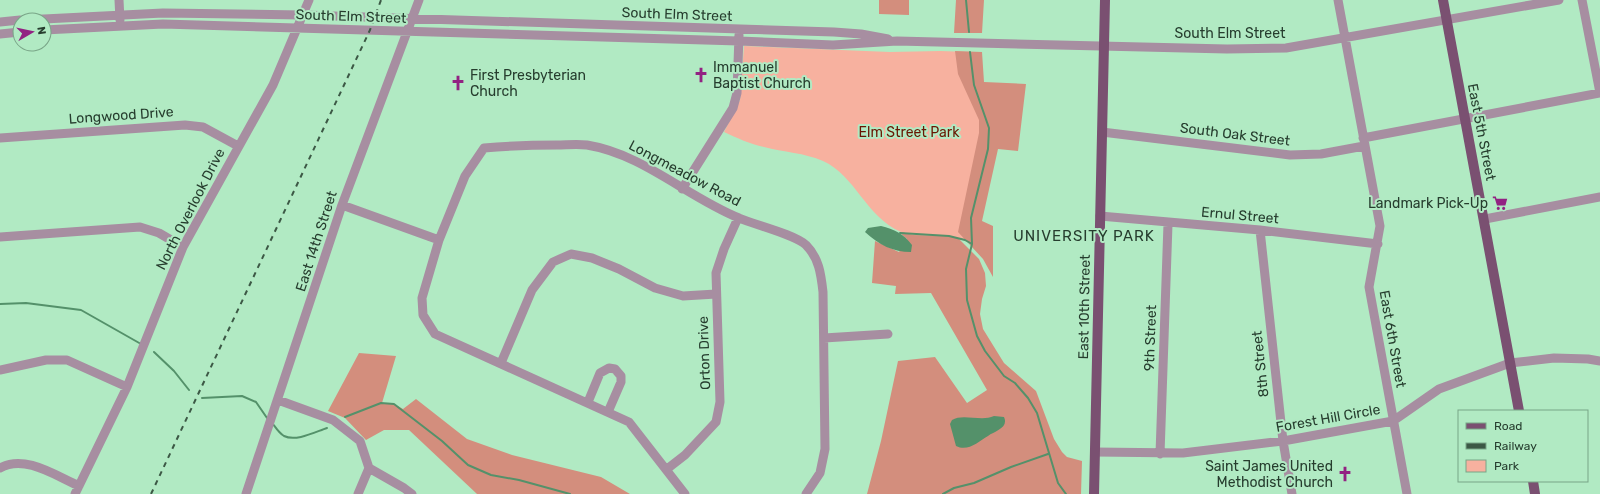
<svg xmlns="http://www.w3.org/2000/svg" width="1600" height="494" font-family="Rubik,sans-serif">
<rect width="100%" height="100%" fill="#b1eac3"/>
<!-- green -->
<path fill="#f7b19f" d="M744,46L890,52L940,51L970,52L982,104L972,244C950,230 924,241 901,232C865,216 856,176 823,161C805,153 783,152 764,147C750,144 737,138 724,132L740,100Z"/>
<!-- forest -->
<path fill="#d38e7d" d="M879,0H909V15L879,14Z
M956,0H984L982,33H954Z
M955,51L982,52L984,82L1026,84L1018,151L998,149L982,221L993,226V277L983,259L958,232L979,133V120L958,74Z
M902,232L913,235L949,236L958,238L979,259L985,273L986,286L982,299L980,314L983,329L1004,363L1036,391L1054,439L1062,452L1067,457L1082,461L1081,494H867L881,441L898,361L935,357L967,403L987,390L931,293L895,294L896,286L872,283L875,241L899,252L907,239L900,233Z
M359,353L396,356L382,403L394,404L403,409L416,399L467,439L512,455L601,477L630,494H477L409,430H384L366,440L345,418L328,411Z"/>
<!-- water -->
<path fill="#54916a" d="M881,226C894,229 904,234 912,245L911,252C893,252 879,245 865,232L868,228Z
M994,416L1004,417C1009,428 995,431 988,436C978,442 968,452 956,446L950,424L952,420C963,413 981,422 994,416Z"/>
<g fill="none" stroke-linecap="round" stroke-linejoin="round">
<!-- stream -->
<path stroke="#54916a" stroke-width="2" d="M966,0L969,32
M970,52L974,85L989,128L988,149L971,218L972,244L966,269L967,300L977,336L985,351L1004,376L1015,383L1028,398L1037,413L1058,483L1066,494
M900,233L949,236L965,240L972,244
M0,304L26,303L81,310L141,344
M154,352L174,371L189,390
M202,398L242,396L256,402L267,418
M345,417L381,403L394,404L442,441L468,465L491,475L519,480L570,494
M273,424C276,428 279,433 284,436C296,442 315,432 327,428
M943,494L954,488L974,483L1011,467L1048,454"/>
<!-- minor -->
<path stroke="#a78ea1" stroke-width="9" d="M119,0L120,20
M1338,0L1380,226L1369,287L1407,494
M1582,0L1600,93
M24,20L163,13L303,15L834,32L861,34L888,39
M0,22L20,20
M44,30L163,24L739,41L833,45L897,41L1227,49L1286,48L1559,0
M0,34L20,32
M1102,132L1290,155L1321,154L1364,146
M0,138L185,125L203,127L238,146
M1363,138L1600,93
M682,189L733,108L737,93L739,35
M342,205L439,240
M1100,216L1260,230L1378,244
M1485,219L1600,197
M1260,230L1283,441L1292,494
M0,237L140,227L159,233L183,247
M824,338L888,334
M501,363L532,290L553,262L571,254L592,258L619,269L655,288L683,296L716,294
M0,370L46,360H67L127,387
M278,400L333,420L360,441L369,468L404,488L412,494
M588,402L600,373L609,368L615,369L621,376V382L608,412
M1095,452L1183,453L1283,441L1393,421L1439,389L1510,363L1554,358L1588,359L1600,361
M1160,454L1168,224
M0,468C25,454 56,476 79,486
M667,469L685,455L716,422L720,402L716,273L724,249L738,218
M75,494L127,387L183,247L273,85L309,0
M246,494L342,205L419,0
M358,494L369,468
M685,494L629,422L435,334L423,315L422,298L439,240L465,176L484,148C508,146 532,145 557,145C566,145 577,144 587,145C643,154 687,197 739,218C755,225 794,234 806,245C819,258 821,274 823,292L825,449L820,473L806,494"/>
<!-- major -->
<path stroke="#7a5071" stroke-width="10" d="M1443,0L1519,411
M1533,481L1535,494
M1094,494L1105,0"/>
<!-- rail -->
<path stroke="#3c5845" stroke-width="2" stroke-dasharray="5 5" stroke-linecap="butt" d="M151,494L370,30L381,0"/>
</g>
<!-- icons -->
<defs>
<g id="church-bare" transform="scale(1.2)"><path d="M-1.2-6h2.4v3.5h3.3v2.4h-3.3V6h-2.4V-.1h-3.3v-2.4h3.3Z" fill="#922282" stroke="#b1eac3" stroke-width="2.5" paint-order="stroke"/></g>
<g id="supermarket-bare" transform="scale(1.2)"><path d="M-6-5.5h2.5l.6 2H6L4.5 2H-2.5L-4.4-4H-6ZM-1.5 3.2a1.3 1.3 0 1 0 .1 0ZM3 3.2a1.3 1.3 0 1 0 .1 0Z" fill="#922282" stroke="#b1eac3" stroke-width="2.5" paint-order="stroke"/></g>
</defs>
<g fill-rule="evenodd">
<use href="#church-bare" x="701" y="75"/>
<use href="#church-bare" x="458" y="83"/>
<use href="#supermarket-bare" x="1500" y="203"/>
<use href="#church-bare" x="1345" y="474"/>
</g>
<g text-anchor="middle" stroke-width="4" stroke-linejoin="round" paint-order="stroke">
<!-- street labels -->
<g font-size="14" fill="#263d2e" stroke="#b1eac3">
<text transform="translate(677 14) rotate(2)" y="5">South Elm Street</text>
<text transform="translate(351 16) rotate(2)" y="5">South Elm Street</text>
<text x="1230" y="38">South Elm Street</text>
<text transform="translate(121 115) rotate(-4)" y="5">Longwood Drive</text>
<text transform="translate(1482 132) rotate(79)" y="5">East 5th Street</text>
<text transform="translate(1235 134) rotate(7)" y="5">South Oak Street</text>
<text transform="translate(685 173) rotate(28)" y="5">Longmeadow Road</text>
<text transform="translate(190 209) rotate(-63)" y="5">North Overlook Drive</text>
<text transform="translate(1240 215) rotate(5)" y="5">Ernul Street</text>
<text transform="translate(316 241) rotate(-72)" y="5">East 14th Street</text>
<text transform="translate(1084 307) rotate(-89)" y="5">East 10th Street</text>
<text transform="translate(1150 338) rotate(-88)" y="5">9th Street</text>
<text transform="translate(1393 339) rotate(80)" y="5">East 6th Street</text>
<text transform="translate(704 353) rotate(-92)" y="5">Orton Drive</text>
<text transform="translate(1260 364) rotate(-96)" y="5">8th Street</text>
<text transform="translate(1328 418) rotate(-10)" y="5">Forest Hill Circle</text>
</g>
<!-- poi labels -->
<g font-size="14" fill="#263d2e" stroke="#b1eac3" text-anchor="start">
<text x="713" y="72">Immanuel<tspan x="713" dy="16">Baptist Church</tspan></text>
<text x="470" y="80">First Presbyterian<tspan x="470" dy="16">Church</tspan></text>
<text x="1488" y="208" text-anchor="end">Landmark Pick-Up</text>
<text x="1333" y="471" text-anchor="end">Saint James United<tspan x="1333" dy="16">Methodist Church</tspan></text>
</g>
<!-- park labels -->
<g font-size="14" fill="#681703" stroke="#b1eac3">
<text x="909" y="137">Elm Street Park</text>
</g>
<!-- neighbourhood labels -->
<g font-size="15" letter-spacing="1" fill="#263d2e" stroke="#b1eac3">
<text x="1084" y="241">UNIVERSITY PARK</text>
</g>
</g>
<!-- legend -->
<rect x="1458" y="410" width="130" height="72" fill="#b1eac3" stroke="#79a587"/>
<rect x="1466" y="423" width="20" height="6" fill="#7a5071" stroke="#79a587"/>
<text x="1494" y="430" font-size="12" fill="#263d2e">Road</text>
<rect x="1466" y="443" width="20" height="6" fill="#3c5845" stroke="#79a587"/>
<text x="1494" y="450" font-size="12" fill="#263d2e">Railway</text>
<rect x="1466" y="460" width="20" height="12" fill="#f7b19f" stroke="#79a587"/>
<text x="1494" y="470" font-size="12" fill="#263d2e">Park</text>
<!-- north arrow -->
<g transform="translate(32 32) rotate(81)"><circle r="19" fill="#b1eac3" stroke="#79a587"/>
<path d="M0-3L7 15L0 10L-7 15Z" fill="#922282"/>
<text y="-6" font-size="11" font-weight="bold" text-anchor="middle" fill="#263d2e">N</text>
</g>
</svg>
